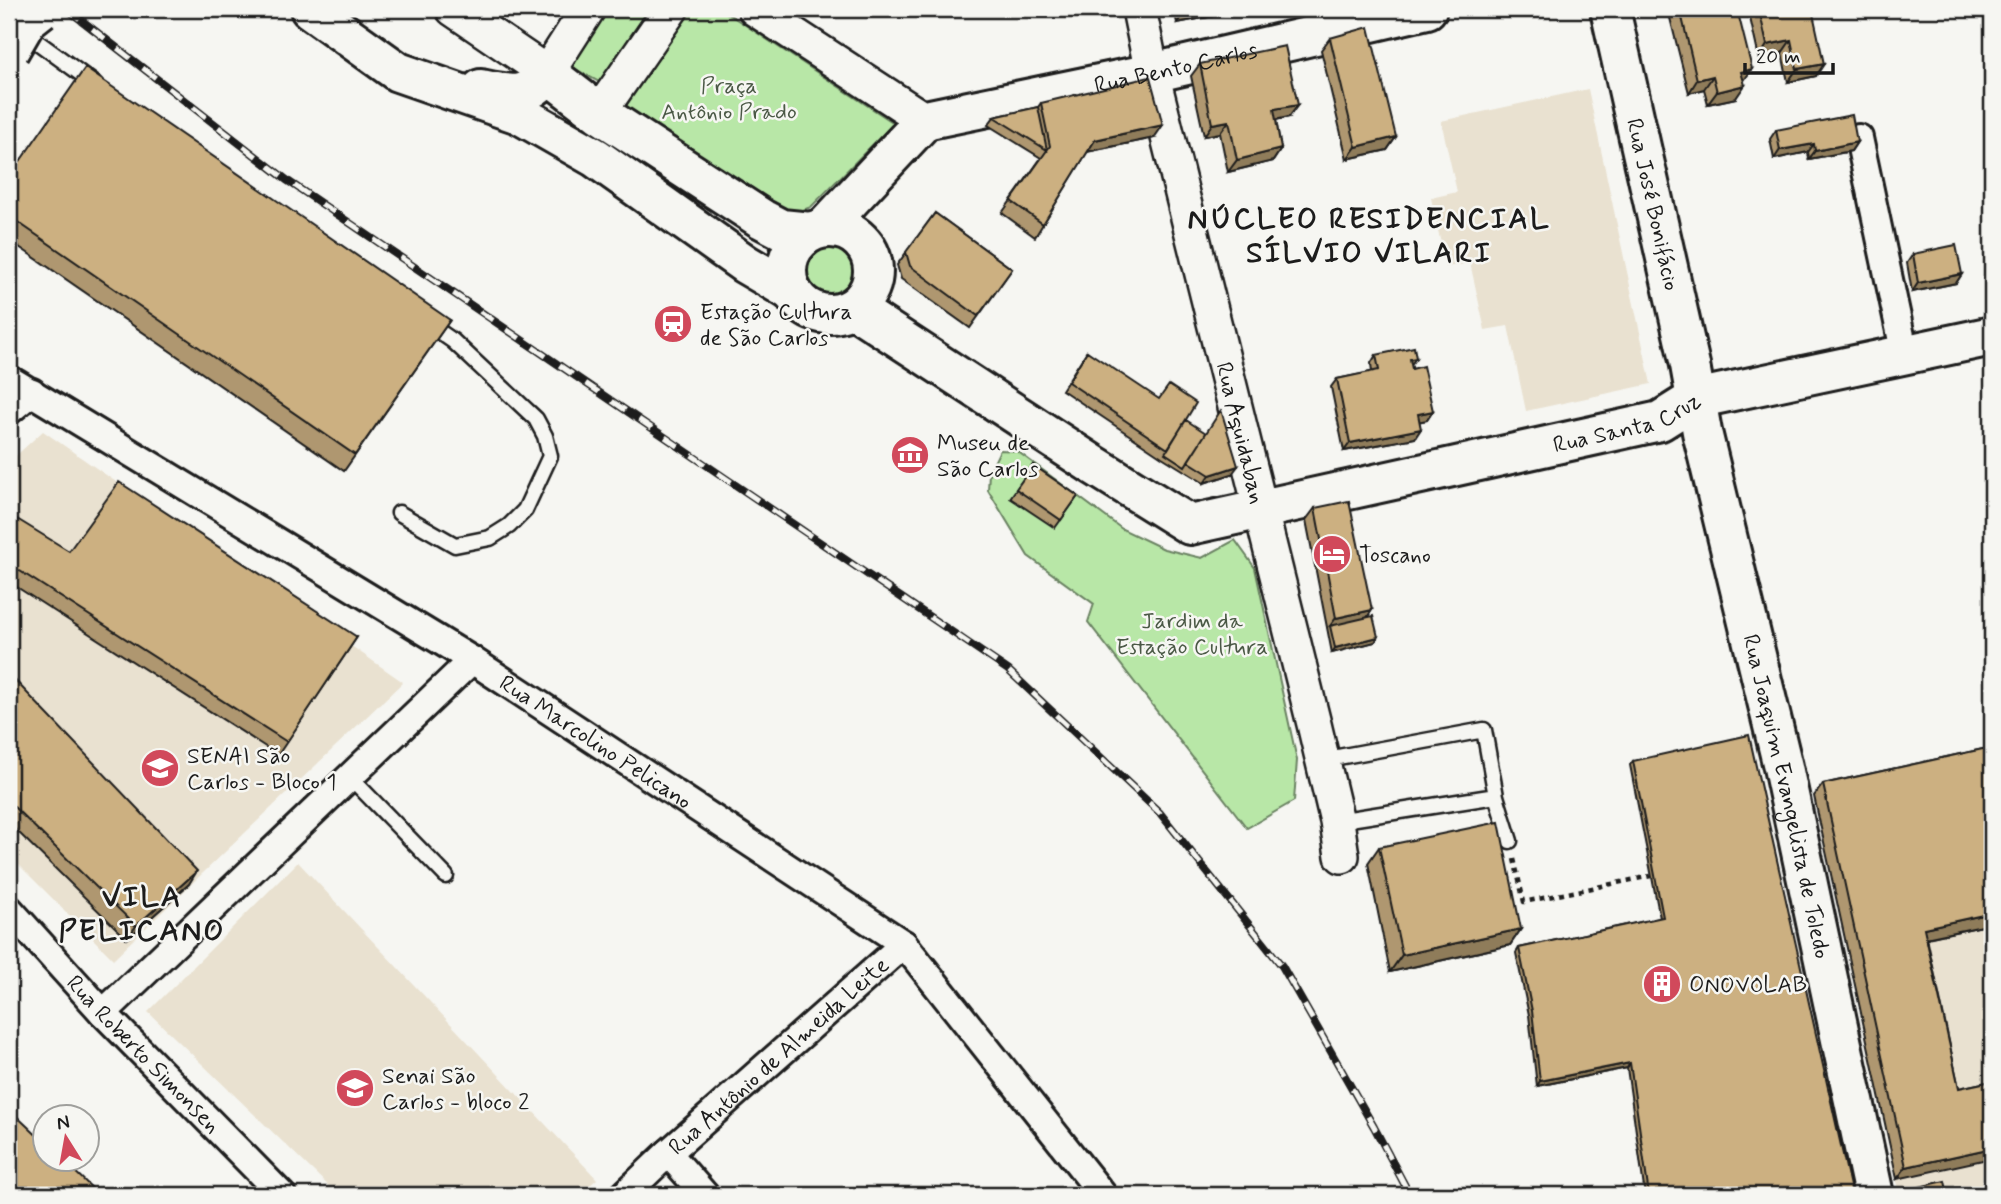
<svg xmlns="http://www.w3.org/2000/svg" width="2001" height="1204" font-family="Mynerve,sans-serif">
<rect width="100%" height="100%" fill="#f6f6f2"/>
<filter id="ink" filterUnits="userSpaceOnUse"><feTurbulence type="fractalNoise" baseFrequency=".0143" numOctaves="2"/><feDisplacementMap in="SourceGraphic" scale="14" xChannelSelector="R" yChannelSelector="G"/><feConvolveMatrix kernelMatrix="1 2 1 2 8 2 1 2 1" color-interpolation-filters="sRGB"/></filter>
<g filter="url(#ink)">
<!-- built -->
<path fill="#e9e1d0" d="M1588,89L1651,384L1526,411L1508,326L1485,330L1470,263L1446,267L1431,198L1457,192L1441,121Z
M43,431L403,682L113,959L9,855V462Z
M1992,757V1195H1900L1814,796Z
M298,862L597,1179L579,1195H338L148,1012Z"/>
<!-- green -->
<path fill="#b8e7a7" stroke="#6a8262" stroke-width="2" d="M598,9H649L599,82L564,63Z
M692,9H721L894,123L811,207L800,211L780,210L622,112Z
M805 270a24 24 0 1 1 48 0a24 24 0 1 1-48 0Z
M1000,450L1017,451L1122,529L1164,549L1202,558L1235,540L1255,568L1297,760L1294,801L1247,828L1088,622L1094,604L1028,556L988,490L989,473Z"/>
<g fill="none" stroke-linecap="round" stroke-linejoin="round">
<!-- service casing -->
<g stroke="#1c1c1c" stroke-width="19">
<path id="service" d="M21,30L95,84
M399,513L455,545L490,538L509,526L525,510L550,456L545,436L536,419L453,341L427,323
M1322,760L1484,730L1496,796L1337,821
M349,776L446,876
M1496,796L1510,841"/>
</g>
<!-- minor casing -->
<g stroke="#1c1c1c" stroke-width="32">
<g id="minor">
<path d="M1859,138L1905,355"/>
<path id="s1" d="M9,379L472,660L904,944L1103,1195"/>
<path d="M9,411L32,392"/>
<path id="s2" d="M9,909L103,1013L282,1195"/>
<path d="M103,1013L472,660"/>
<path d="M668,1153L705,1195"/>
<path id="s3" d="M624,1195L668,1153L904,944"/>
</g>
</g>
<!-- tertiary casing -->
<g stroke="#1c1c1c" stroke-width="38">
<g id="tertiary">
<path d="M453,9L547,73L588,9"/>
<path d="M755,9L925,120"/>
<path id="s4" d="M1139,9L1152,73L1314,724L1337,821L1342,856"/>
<path d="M599,113L671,9"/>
</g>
</g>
<!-- secondary casing -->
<g stroke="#1c1c1c" stroke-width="44">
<g id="secondary">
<path d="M310,9L398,72L519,114L596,158L745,264L791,291"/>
<path id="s5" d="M1610,9L1690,365L1702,432L1783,767L1874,1195"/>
<path d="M481,89C509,95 529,100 547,73L599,113L762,219L781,229L811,232"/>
<circle cx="830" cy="271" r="43"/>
<path id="s6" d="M824,228L925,120L1152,73L1427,9"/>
<path id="s7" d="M853,308L1092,464L1190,525L1660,421L1695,399L1992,336"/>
</g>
</g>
<!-- path -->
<path stroke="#1c1c1c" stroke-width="4.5" stroke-dasharray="5 5" stroke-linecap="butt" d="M1514,859L1524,902L1651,876"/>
<!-- service -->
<use href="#service" stroke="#f6f6f2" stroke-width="14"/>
<!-- minor -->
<use href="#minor" stroke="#f6f6f2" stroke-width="26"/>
<!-- tertiary -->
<use href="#tertiary" stroke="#f6f6f2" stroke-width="33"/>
<!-- secondary -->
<use href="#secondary" stroke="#f6f6f2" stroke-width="38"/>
<!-- rail casing -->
<g stroke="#1c1c1c" stroke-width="8">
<path id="rail" d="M67,9L288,181L1008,670L1160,813L1282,966L1374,1127L1410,1195"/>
</g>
<!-- rail -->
<use href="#rail" stroke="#f6f6f2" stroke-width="5" stroke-dasharray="16" stroke-linecap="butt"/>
<!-- secondary-bridge casing -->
<g stroke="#1c1c1c" stroke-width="44" stroke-linecap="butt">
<path id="secondary-bridge" d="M9,51L27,20L41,9"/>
</g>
<!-- secondary-bridge -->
<use href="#secondary-bridge" stroke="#f6f6f2" stroke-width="38"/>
</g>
<!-- wall -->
<path fill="#af976f" stroke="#1c1c1c" stroke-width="2" d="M1174,9H1232L1229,13L1177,23Z
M1676,9H1737L1744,81L1736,98L1708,104L1704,89L1689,93L1670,18Z
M1748,9H1812L1816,76L1788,82L1782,53L1759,58Z
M1330,38L1396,137L1387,150L1347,159L1321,50Z
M1200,64L1289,117L1276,120L1281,149L1273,161L1228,172L1220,133L1204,136L1191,76Z
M1041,103L1154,138L1087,152L1035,237L1002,213L1041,158L988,125L994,117L1038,107Z
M1776,130L1857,142L1851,151L1809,159L1808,152L1774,159L1770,139Z
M9,177L450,320L344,471L9,240Z
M935,213L1012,269L970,328L901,279L897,265Z
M1913,254L1962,274L1956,283L1912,292L1907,263Z
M1087,351L1176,436L1232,474L1204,483L1162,457L1062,390Z
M1376,355L1411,365L1433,411L1427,420L1419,421L1415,438L1344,451L1331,387L1337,379L1372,372L1371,363Z
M1033,465L1078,496L1055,528L1010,498Z
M1315,508L1372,610L1367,618L1378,637L1375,642L1332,653L1306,520Z
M9,530L69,551L357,637L278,755L9,582Z
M9,674L189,884L127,939L9,823Z
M1992,747V924L1927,938L1959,1088L1992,1081L1897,1179L1814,796L1823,784Z
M1633,761L1852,1195H1645L1627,1068L1537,1086L1529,1015L1516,953L1519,948L1660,918L1630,765Z
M1379,847L1521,929L1510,945L1390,972L1368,863Z"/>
<!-- shaded-wall -->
<path fill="#8f7b5a" stroke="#1c1c1c" stroke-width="2" d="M1196,9H1232L1229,13L1177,23L1185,11Z
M1791,40L1782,53L1759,58L1767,45Z
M1824,64L1816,76L1788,82L1797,69Z
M1752,69L1743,82L1741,72Z
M1713,76L1704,89L1689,93L1697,80Z
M1745,85L1736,98L1708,104L1717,92Z
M1298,105L1289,117L1265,122L1274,109Z
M1229,121L1220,133L1204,136L1212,124Z
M1163,125L1154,138L1086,152L1095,140Z
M1396,137L1387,150L1347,159L1356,147Z
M1857,142L1851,151L1809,159L1815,151Z
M1814,144L1808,152L1774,159L1780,150Z
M1281,149L1273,161L1228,172L1237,160Z
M1962,274L1956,283L1912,292L1918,283Z
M1416,358L1410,366V359Z
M1433,411L1427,420L1412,423L1418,414Z
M1421,429L1415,438L1344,451L1350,443Z
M1238,466L1232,474L1204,483L1210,475Z
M1372,610L1364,622L1330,626L1336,618Z
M1378,637L1375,642L1332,653L1335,648Z
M197,871L189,884L127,939L136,926Z
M1992,913V924L1916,940L1924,928Z
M1521,929L1510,945L1390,972L1402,955Z
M1630,1063L1627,1068L1537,1086L1540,1081Z
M1992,1148V1158L1897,1179L1906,1167Z"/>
<!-- building -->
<path fill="#ccb081" stroke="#1c1c1c" stroke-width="2" d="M1680,9H1737L1752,69L1741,72L1745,85L1717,92L1713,76L1697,80Z
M1759,9H1812L1824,64L1797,69L1791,40L1767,45Z
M1369,27L1396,137L1356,147L1330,38Z
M1285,46L1298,105L1274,109L1281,149L1237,160L1229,121L1212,124L1200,64Z
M85,68L450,320L355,455L9,216V177Z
M1150,77L1163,125L1095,140L1043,224L1011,201L1050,146L1041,103Z
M1038,107L1047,150L994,117Z
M1852,115L1857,142L1815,151L1814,144L1780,150L1776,130Z
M935,213L1012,269L978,316L910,266L906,252Z
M1956,245L1962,274L1918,283L1913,254Z
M1414,347L1416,358L1410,359L1412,369L1423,366L1433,411L1418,414L1421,429L1350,443L1337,379L1379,370L1376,355Z
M1087,351L1159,399L1169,385L1196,403L1168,449L1068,382Z
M1221,410L1238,466L1210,475L1188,461Z
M1186,420L1206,433L1185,466L1165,453Z
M1033,465L1078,496L1061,520L1016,489Z
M119,482L357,637L287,742L9,564V531L17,519L69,551Z
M1349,501L1372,610L1336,618L1315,508Z
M1373,616L1378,637L1335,648L1330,626Z
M9,674L197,871L136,926L9,802Z
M1749,735L1852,1195H1649L1630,1063L1540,1081L1532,1011L1519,948L1663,917L1633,761Z
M1992,747V913L1924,928L1959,1088L1992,1081V1148L1906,1167L1823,784Z
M1499,822L1521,929L1402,955L1379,847Z
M9,1109L46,1144V1158H61L99,1195H9Z
M1945,1181L1948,1195H1912L1910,1189Z"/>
</g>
<!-- icons -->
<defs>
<g id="station-disc" transform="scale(2.0125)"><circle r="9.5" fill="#d1495b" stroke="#f6f6f2"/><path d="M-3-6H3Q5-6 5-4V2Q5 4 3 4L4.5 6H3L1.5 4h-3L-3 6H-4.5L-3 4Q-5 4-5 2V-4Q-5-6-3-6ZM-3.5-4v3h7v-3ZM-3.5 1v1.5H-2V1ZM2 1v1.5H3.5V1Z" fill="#fff"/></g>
<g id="museum-disc" transform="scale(2.0125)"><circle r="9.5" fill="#d1495b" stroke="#f6f6f2"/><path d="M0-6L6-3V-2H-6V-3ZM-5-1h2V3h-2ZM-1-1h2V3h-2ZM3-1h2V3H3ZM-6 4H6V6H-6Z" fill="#fff"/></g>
<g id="hotel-disc" transform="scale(2.0125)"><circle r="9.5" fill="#d1495b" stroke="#f6f6f2"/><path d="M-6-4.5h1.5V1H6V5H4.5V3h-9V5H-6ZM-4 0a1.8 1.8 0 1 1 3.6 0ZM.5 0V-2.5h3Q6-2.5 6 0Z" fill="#fff"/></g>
<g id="university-disc" transform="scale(2.0125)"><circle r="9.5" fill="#d1495b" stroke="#f6f6f2"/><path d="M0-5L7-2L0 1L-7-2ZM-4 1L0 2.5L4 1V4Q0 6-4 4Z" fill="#fff"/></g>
<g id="building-disc" transform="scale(2.0125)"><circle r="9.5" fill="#d1495b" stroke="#f6f6f2"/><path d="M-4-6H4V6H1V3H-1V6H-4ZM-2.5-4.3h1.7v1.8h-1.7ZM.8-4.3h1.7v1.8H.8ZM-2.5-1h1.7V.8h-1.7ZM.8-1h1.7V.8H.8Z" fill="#fff"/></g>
</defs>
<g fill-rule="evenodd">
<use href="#station-disc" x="673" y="324"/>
<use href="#museum-disc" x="910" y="455"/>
<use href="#hotel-disc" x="1332" y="554"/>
<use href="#university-disc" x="160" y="768"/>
<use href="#building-disc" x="1662" y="984"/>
<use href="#university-disc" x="355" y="1088"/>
</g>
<g text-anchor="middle" stroke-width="5" stroke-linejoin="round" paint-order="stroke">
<!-- street labels -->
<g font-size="23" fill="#1c1c1c" stroke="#f6f6f2">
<text dy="8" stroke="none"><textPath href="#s6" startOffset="404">Rua Bento Carlos</textPath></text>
<text dy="8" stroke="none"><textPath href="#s5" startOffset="200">Rua José Bonifácio</textPath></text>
<text dy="8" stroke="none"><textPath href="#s7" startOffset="850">Rua Santa Cruz</textPath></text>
<text dy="8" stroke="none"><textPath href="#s4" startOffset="436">Rua Aquidaban</textPath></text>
<text dy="8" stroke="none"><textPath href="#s1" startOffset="690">Rua Marcolino Pelicano</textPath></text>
<text dy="8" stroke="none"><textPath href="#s5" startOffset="807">Rua Joaquim Evangelista de Toledo</textPath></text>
<text dy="8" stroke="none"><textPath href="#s2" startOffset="198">Rua Roberto Simonsen</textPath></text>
<text dy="8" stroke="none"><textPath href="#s3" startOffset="208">Rua Antônio de Almeida Leite</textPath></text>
</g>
<!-- park labels -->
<g font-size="23" fill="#4b5946" stroke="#f6f6f2">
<text x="729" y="93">Praça<tspan x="729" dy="26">Antônio Prado</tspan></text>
<text x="1192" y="628">Jardim da<tspan x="1192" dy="26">Estação Cultura</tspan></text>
</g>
<!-- poi labels -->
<g font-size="23" fill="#1c1c1c" stroke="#f6f6f2" text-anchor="start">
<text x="700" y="319">Estação Cultura<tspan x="700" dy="26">de São Carlos</tspan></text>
<text x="937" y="450">Museu de<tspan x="937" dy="26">São Carlos</tspan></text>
<text x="1359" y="562">Toscano</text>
<text x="187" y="763">SENAI São<tspan x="187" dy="26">Carlos - Bloco 1</tspan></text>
<text x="1689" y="992">ONOVOLAB</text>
<text x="382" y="1083">Senai São<tspan x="382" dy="26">Carlos - bloco 2</tspan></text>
</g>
<!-- district labels -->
<g font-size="30" font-weight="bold" letter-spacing="2" fill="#1c1c1c" stroke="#f6f6f2">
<text x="1369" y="228">NÚCLEO RESIDENCIAL<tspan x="1369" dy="34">SÍLVIO VILARI</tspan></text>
<text x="142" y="906">VILA<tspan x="142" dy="34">PELICANO</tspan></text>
</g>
</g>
<!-- margin -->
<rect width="2001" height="1204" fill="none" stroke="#f6f6f2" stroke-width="35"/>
<rect x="18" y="18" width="1966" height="1169" fill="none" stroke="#1c1c1c" stroke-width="2.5" filter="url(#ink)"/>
<!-- north arrow -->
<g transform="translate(66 1138) rotate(349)"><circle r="33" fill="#f6f6f2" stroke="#9f9f9c" stroke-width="2"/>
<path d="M0-5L12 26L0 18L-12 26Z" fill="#d1495b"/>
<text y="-10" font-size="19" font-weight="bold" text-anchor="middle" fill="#1c1c1c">N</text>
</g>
<!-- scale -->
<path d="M1745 63v10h88v-10" fill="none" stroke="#1c1c1c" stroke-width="3.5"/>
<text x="1756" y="63" font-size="21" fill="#1c1c1c" stroke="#f6f6f2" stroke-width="5" paint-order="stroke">20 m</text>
</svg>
